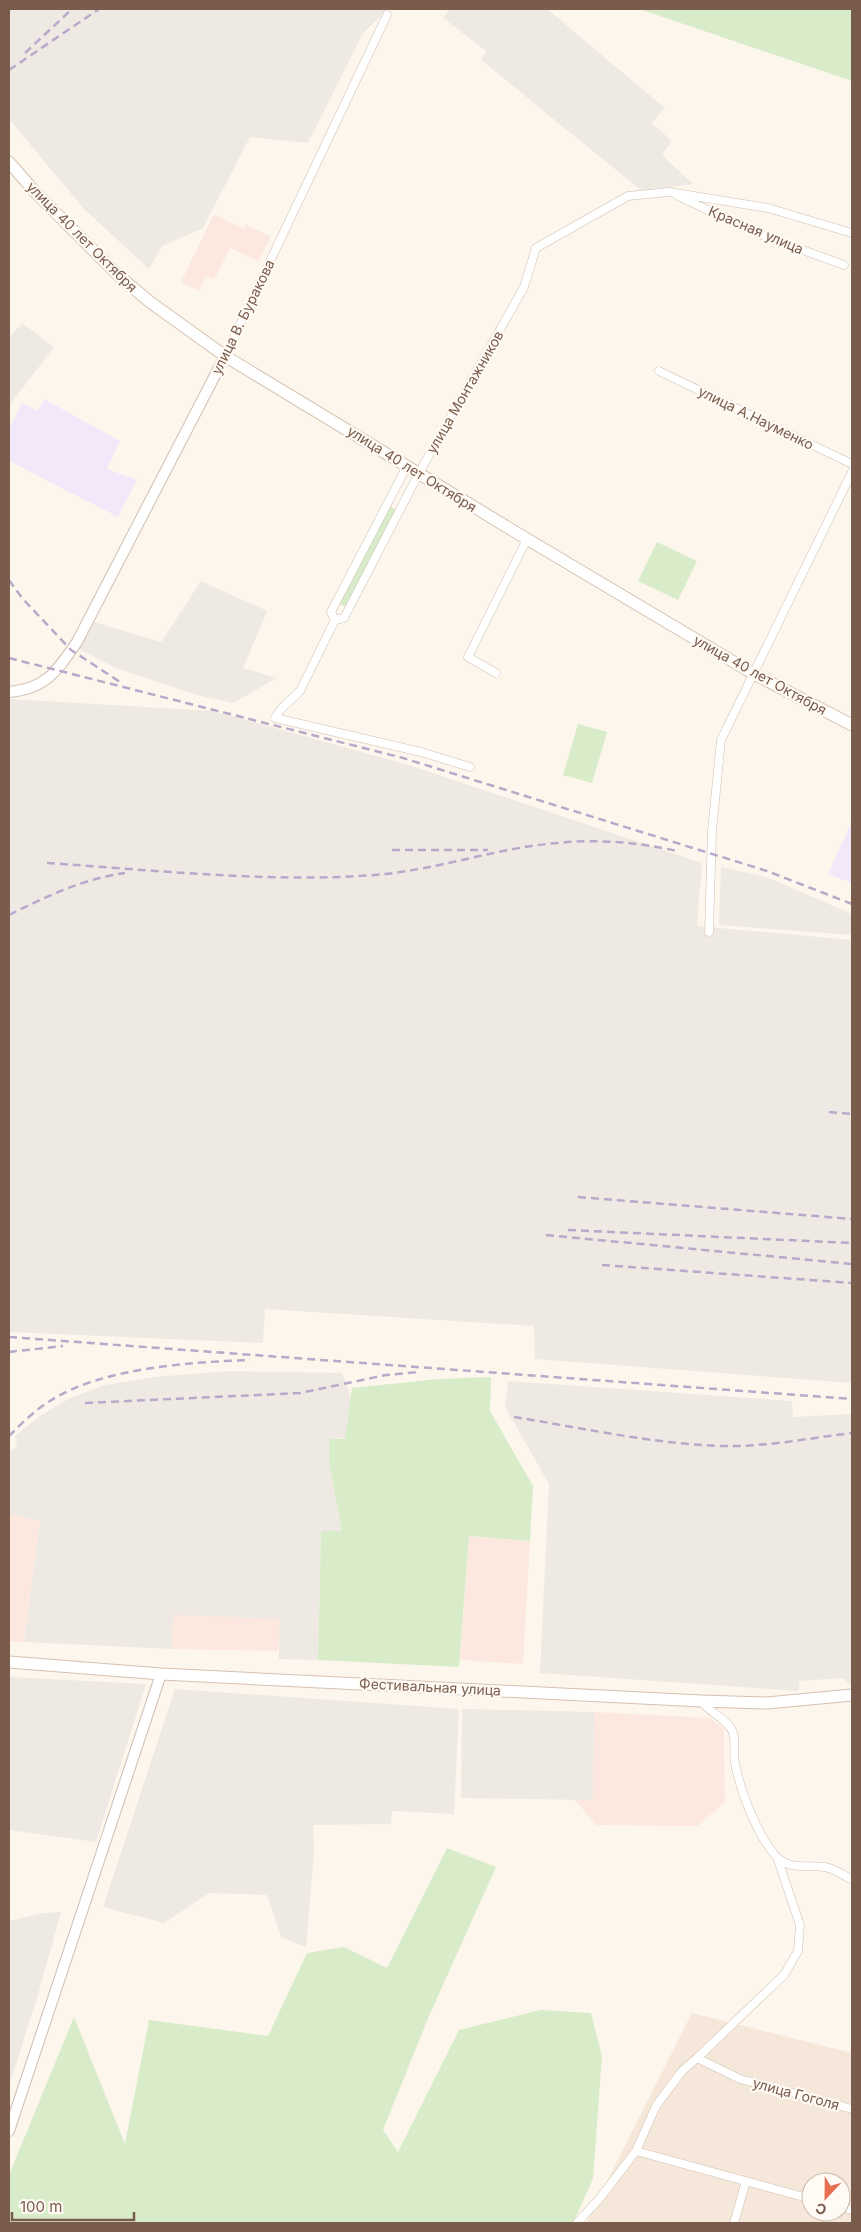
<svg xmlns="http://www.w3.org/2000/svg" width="861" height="2232" font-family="Inter,sans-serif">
<rect width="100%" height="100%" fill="#fdf6ec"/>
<!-- residential -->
<path fill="#f5e8da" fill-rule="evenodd" d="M692,2013L852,2053V2223H586ZM811,2182H841V2212H811Z"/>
<!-- commercial -->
<path fill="#fde8e0" d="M214,214L244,229L246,225L271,237L258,261L230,248L214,280L206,276L199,291L181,282Z
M9,1514L40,1521L24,1642L9,1641Z
M469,1536L530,1541L523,1664L460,1660Z
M173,1614L280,1619L278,1651L172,1649Z
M594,1712L710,1718L724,1729L725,1802L697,1826L596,1825L575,1800H592Z"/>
<!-- industrial -->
<path fill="#efe9e4" d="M9,9H388L363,33L308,143L250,137L203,228L162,246L149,269L84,209L9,119Z
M450,9H547L665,108L652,123L672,141L662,155L693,184L642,191L481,60L486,51L443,18Z
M22,323L54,347L9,406V338Z
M201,581L267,611L243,668L277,678L233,703L197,695L116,668L79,649L94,622L161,642Z
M9,699L214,711L412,766L702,863L697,926L852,940V1383L535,1359L534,1326L265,1309L263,1343L9,1332Z
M721,867L766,877L852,914V935L719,925Z
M229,1371L342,1373L347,1384L351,1400L345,1439L339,1438L329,1463L342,1531H321L318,1660L279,1659V1619L174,1615L172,1649L24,1642L40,1521L9,1514V1453L17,1445L15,1436L40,1416L70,1398L105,1385L154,1377Z
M508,1381L792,1401L793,1417L852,1414V1686L843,1678L799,1681V1691L540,1673L549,1484L505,1407Z
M9,1677L146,1684L96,1842L9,1830Z
M175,1689L459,1709L454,1814L392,1811L391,1824L313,1825L314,1851L306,1947L281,1937L267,1895L209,1893L164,1923L103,1907Z
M462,1709L594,1712L593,1800L461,1798Z
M61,1912L37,1998L9,2086V1921L44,1913Z"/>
<!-- education -->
<path fill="#f3e8fa" d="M44,399L120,441L107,469L137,480L118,517L9,461V429L22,403L38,411Z
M852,821V883L828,874Z"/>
<!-- green -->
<path fill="#d8ecc9" d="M639,9H852V81Z
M389,506L397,510L346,607L339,604Z
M657,542L697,561L678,600L638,581Z
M578,724L607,732L592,783L563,775Z
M491,1377L490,1411L533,1486L530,1541L469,1536L459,1667L318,1660L321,1531H342L329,1463V1439H345L352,1388L438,1379Z
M447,1848L496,1867L429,2016L383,2130L398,2152L459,2030L541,2010L591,2013L602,2056L593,2179L573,2223H9V2175L74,2017L125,2144L149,2020L268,2036L307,1953L344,1947L387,1968Z"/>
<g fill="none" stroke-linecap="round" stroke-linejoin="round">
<!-- minor casing -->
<g stroke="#d1beb0" stroke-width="9">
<path id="minor" d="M678,196L761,235L844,265
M225,356L387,15
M659,371L852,464
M335,620L344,618L419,473L524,287L536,248L628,196L669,192L768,208L852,233
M335,620L300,691L281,709L275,718L421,752L470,767
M335,620L331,612L407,466
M496,673L468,657L527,539
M709,932L712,831L721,740L852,472
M701,1701C709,1712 730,1721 733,1733C736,1742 733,1753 735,1763C740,1790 758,1838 777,1857C791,1871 808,1864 825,1867C835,1869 844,1875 852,1880
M697,2058L784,1975L798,1951L800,1925L777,1857
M636,2151L811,2199
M841,2207L852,2210
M577,2223L600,2198L636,2151L656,2106L682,2071L697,2058L740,2079L852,2109
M734,2223L746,2181"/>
</g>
<!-- tertiary casing -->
<g stroke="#d1beb0" stroke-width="12">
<path id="tertiary" d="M9,692C46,689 57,671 77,642L225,356
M9,2131L161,1674"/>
</g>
<!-- secondary casing -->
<g stroke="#d6c0b0" stroke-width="13">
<path id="secondary" d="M9,162L35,192L120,277L150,302L225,356L527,539L754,674L852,725
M9,1662L161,1674L701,1701L767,1703L852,1695"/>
</g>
<!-- minor -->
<use href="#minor" stroke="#fff" stroke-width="8"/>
<!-- tertiary -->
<use href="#tertiary" stroke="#fff" stroke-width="10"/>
<!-- secondary -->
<use href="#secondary" stroke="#fff" stroke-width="11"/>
<!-- rail -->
<path stroke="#b9a8c9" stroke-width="2.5" stroke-dasharray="8 5" stroke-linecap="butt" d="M25,53L72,9
M9,70L99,9
M9,580L22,598L71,650L120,682
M9,658L403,758L767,871L852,904
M392,850H488
M47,863C154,870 269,883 375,875C437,870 496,848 557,843C598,839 637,842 677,851
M9,915C47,896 83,879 125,873
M829,1112L852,1114
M578,1197L852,1219
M568,1230L852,1243
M546,1235L852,1264
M602,1265L852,1283
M9,1337L852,1399
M9,1352L63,1346
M85,1403L300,1393L386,1375L418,1372
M514,1417C583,1428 653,1444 723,1446C766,1447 810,1438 852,1433
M9,1436C21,1424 35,1410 50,1401C101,1368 190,1362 250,1360"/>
</g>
<g text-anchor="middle" stroke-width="4.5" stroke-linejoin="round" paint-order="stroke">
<!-- street labels -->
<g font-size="14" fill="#7a5c4d" stroke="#fffaf3">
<text transform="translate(756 230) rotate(23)" y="5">Красная улица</text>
<text transform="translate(82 237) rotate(45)" y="5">улица 40 лет Октября</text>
<text transform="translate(243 317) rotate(-64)" y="5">улица В. Буракова</text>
<text transform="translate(465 392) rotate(-60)" y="5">улица Монтажников</text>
<text transform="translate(756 418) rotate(26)" y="5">улица А.Науменко</text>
<text transform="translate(412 469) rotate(32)" y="5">улица 40 лет Октября</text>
<text transform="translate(760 675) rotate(29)" y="5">улица 40 лет Октября</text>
<text transform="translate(430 1687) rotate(3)" y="5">Фестивальная улица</text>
<text transform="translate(796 2094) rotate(15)" y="5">улица Гоголя</text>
</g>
</g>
<!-- border -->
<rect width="861" height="2232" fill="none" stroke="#7a5c4d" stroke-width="20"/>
<!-- north arrow -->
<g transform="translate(826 2197) rotate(202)"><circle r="24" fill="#fffaf3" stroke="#cabbb1"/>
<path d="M0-4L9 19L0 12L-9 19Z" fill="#e76f51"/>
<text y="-8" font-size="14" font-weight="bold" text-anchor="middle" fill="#7a5c4d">С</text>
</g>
<!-- scale -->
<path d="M12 2212v8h122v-8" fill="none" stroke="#7a5c4d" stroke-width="2.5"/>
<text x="20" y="2212" font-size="15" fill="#7a5c4d" stroke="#fffaf3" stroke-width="4" paint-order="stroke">100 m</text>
</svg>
